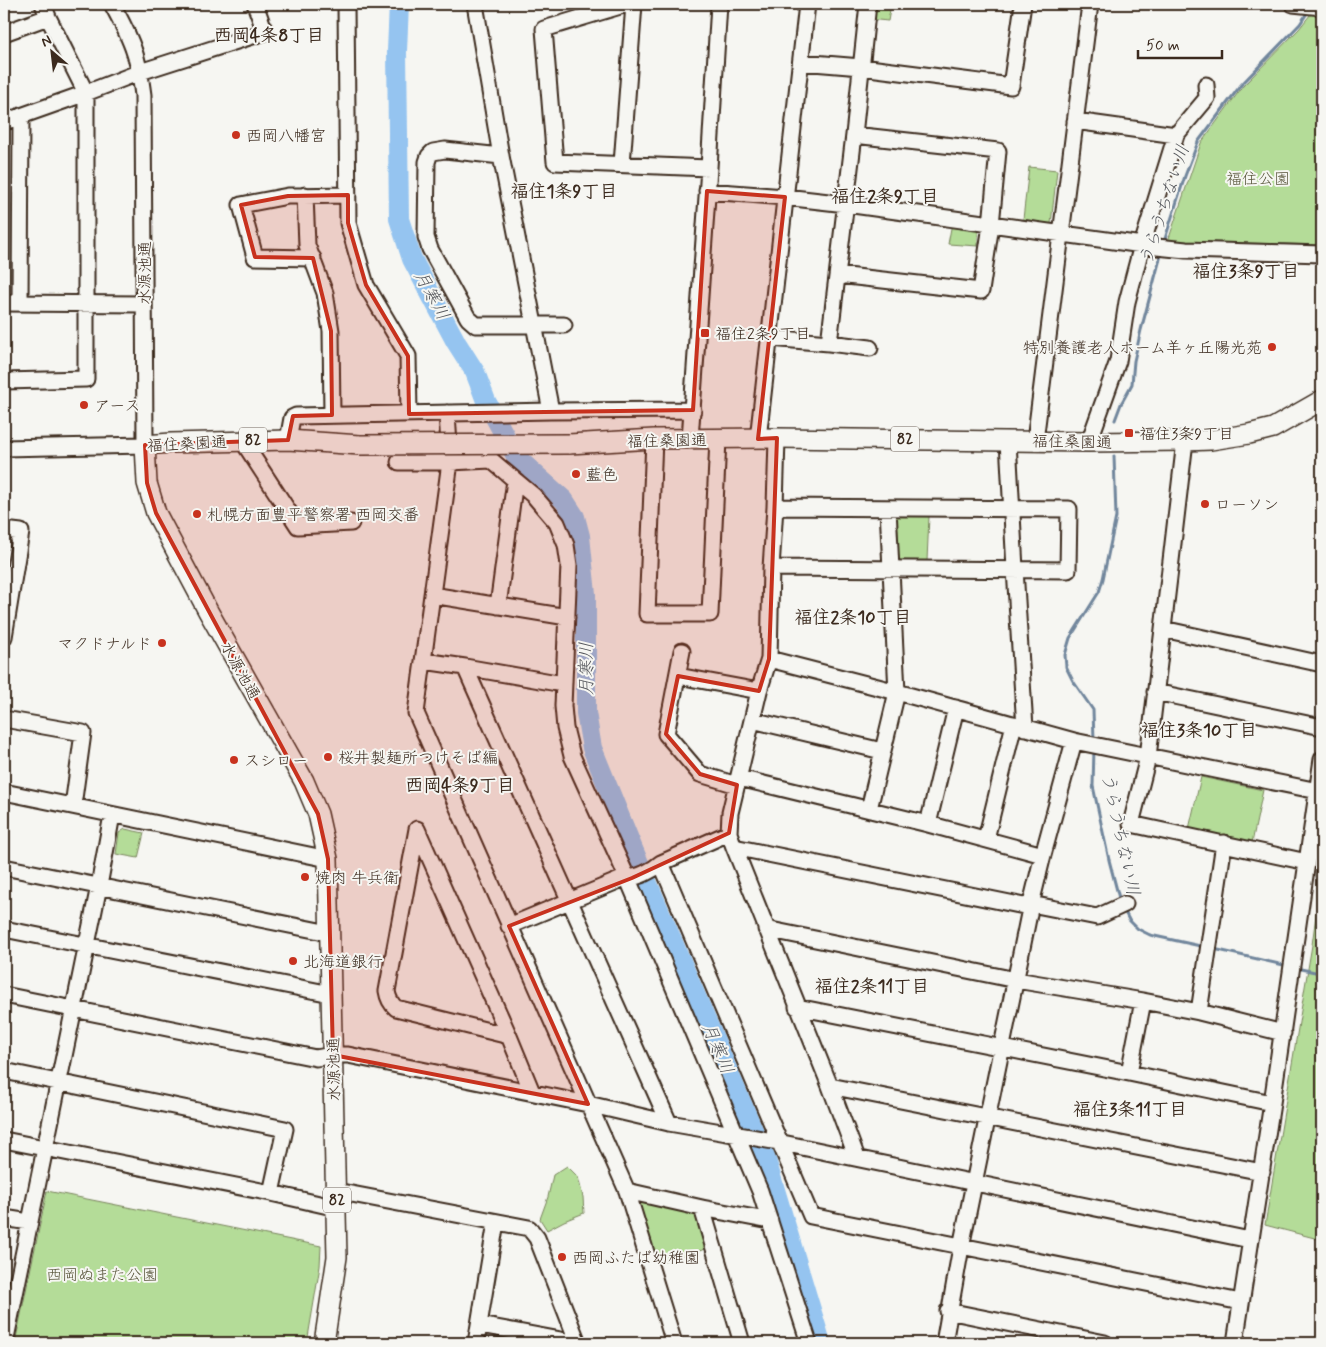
<svg xmlns="http://www.w3.org/2000/svg" width="1326" height="1347" font-family="Mynerve,'Klee One',sans-serif">
<rect width="100%" height="100%" fill="#f6f6f2"/>
<filter id="ink" filterUnits="userSpaceOnUse"><feTurbulence type="fractalNoise" baseFrequency=".02" numOctaves="2"/><feDisplacementMap in="SourceGraphic" scale="10" xChannelSelector="R" yChannelSelector="G"/><feConvolveMatrix kernelMatrix="1 2 1 2 8 2 1 2 1" color-interpolation-filters="sRGB"/></filter>
<g filter="url(#ink)">
<!-- green -->
<path fill="#b4dc98" stroke="#78835b" d="M870,4H891L888,21L868,19Z
M1314,10L1322,11V245L1168,241L1201,143L1243,86L1299,29Z
M1029,167L1057,170L1051,224L1023,219Z
M952,223L974,225L978,230V246L948,244Z
M898,515L929,516L927,561H901L896,558L894,518Z
M1201,777L1263,790L1252,843L1189,829Z
M125,829L144,833L138,858L116,854L119,833Z
M1322,870V1240L1265,1225L1312,945Z
M567,1166L578,1177L583,1197L584,1213L564,1221L547,1230L540,1219L548,1197L553,1175Z
M47,1191L321,1246L320,1266L307,1343H15Z
M631,1194L693,1207L706,1249L656,1263Z"/>
<g fill="none" stroke-linecap="round" stroke-linejoin="round">
<!-- stream -->
<path stroke="#71869c" stroke-width="3" d="M1164,242L1185,176L1198,142L1241,85L1300,24L1309,10
M1115,420L1121,404L1132,384L1134,361L1141,330L1162,251
M1094,740L1093,710L1073,681L1066,667L1065,655L1070,638L1099,592L1103,579L1116,517L1114,456
M1094,749L1093,786L1109,860L1120,902
M1124,910L1129,920L1138,929L1150,935L1205,947
M1214,949L1288,966
M1296,968L1315,972"/>
<!-- river -->
<path stroke="#95c4f0" stroke-width="20" d="M399,4L397,51L399,219L412,259L456,342L475,372L486,401L517,458L564,500L575,517L580,536L586,594V713L592,748L633,849L766,1160L821,1343"/>
<!-- minor casing -->
<g stroke="#3b2a1e" stroke-width="19">
<path id="minor" d="M346,4L348,223L366,285L408,356L409,414
M475,4L501,156L551,411
M627,4L544,29L555,162L709,168
M1293,4L1322,7
M4,33L48,17
M801,62L861,67L1011,86L1023,4
M1075,121L1176,135
M4,122L86,93L140,72L265,32L255,4
M501,156L445,150L433,152L429,156L427,162L426,237L430,249L468,318L476,325H564
M622,164L634,4
M707,191L785,197L846,204L1157,247L1186,250L1322,254
M305,195L307,245L325,293L331,331L332,415
M313,258L255,257L241,205L288,196L348,195
M838,275L981,291L991,225L998,151L854,135
M4,303L144,304
M20,303L21,116
M770,338L829,343L854,135L868,4
M829,343L870,348
M4,381L86,379V93L48,17L43,4
M447,413L450,462L416,713L627,1191L674,1343
M777,438L775,507L771,568L769,659L759,691L730,813L729,833L734,847L830,1086L857,1158
M654,439L647,614H710L718,439
M690,439L709,168L719,4
M758,439L807,4
M242,440L298,526L351,523
M288,440L292,418L296,416L551,411L693,410
M1008,441L1015,569L1025,728
M1035,441L1090,4
M1185,441L1148,757L1131,824L1307,862
M1089,442L1118,361L1127,302L1142,245L1176,135L1207,98L1206,85
M4,448L145,445L143,95C141,80 139,65 134,51C129,35 120,19 112,4
M399,462H450L491,460L534,496L557,523L566,545L569,565L563,706L565,728L572,756L627,877L760,1191L809,1343
M4,530L21,532L4,637
M771,568L1068,570L1069,509L775,507
M432,595L567,617
M498,606L515,480
M1163,629L1322,664
M682,651L666,734L700,774L737,785
M769,659L897,692L1074,741L1318,791
M424,661L465,667L669,1123
M465,667L563,684
M678,676L759,691
M1155,692L1322,727
M4,719L83,733L73,806
M752,720L882,751
M739,778L928,824L1043,855
M4,792L328,859
M869,809L897,692L888,508
M928,824L956,708
M986,839L1014,724
M734,847L1024,906L1031,904L1097,917L1125,904
M661,863L811,1216L1241,1302
M4,867L329,933
M509,926L627,877C637,879 653,870 661,863L729,833
M4,929L331,994
M766,929L1016,980L1143,1001L1199,1012L1283,1033
M4,995L316,1058L333,1055H348L588,1104L669,1123L773,1141L1250,1240
M797,1007L1129,1073L1272,1103
M1199,1012L1224,843
M509,1036L396,1008C390,1003 388,998 387,991L417,829L509,1036L532,1092
M4,1071L285,1129L271,1193
M1129,1073L1143,1001
M830,1086L1262,1172
M4,1140L271,1193L337,1208
M336,1191L529,1228L537,1238L578,1343
M627,1191L702,1208L770,1221
M702,1208L742,1343
M4,1218L29,1222
M948,1311L1105,1343
M480,1325L577,1343
M5,1343L99,886L112,815
M476,1343L496,1222
M944,1343L961,1247L1031,904L1043,855L1074,741
M1235,1343L1272,1103L1322,759"/>
</g>
<!-- major casing -->
<g stroke="#3b2a1e" stroke-width="22">
<path id="major" d="M569,444L654,439L777,438L1089,442L1185,441L1211,440L1249,434L1273,428L1322,400
M324,1343L337,1257L328,859L318,814L304,781L208,611L156,513L147,483L145,445L171,443L288,440L360,445"/>
</g>
<!-- minor -->
<use href="#minor" stroke="#f6f6f2" stroke-width="15"/>
<!-- major -->
<use href="#major" stroke="#f6f6f2" stroke-width="19"/>
<!-- major-bridge casing -->
<g stroke="#3b2a1e" stroke-width="22" stroke-linecap="butt">
<path id="major-bridge" d="M360,445L569,444"/>
</g>
<!-- major-bridge -->
<use href="#major-bridge" stroke="#f6f6f2" stroke-width="19"/>
</g>
</g>
<!-- marked area -->
<path fill="#c8321e" fill-opacity="0.2" stroke="#c8321e" stroke-width="4" stroke-linejoin="round" d="M707,191L785,197L758,439L777,438L769,659L759,691L678,676L666,734L700,774L737,785L729,833L632,878L509,926L588,1104L333,1055L328,859L318,814L156,513L147,483L145,445L288,440L293,416L332,415L331,331L313,258L255,257L241,205L288,196L348,195V223L366,285L408,356L409,414L693,410Z"/>
<!-- markers -->
<g fill="#c8321e" stroke="#f6f6f2" stroke-width="2">
<circle cx="236" cy="135" r="5"/>
<rect x="700" y="328" width="10" height="10" rx="2.5"/>
<circle cx="1272" cy="347" r="5"/>
<circle cx="84" cy="405" r="5"/>
<rect x="1124" y="428" width="10" height="10" rx="2.5"/>
<circle cx="576" cy="474" r="5"/>
<circle cx="1205" cy="504" r="5"/>
<circle cx="197" cy="514" r="5"/>
<circle cx="162" cy="643" r="5"/>
<circle cx="328" cy="757" r="5"/>
<circle cx="234" cy="760" r="5"/>
<circle cx="305" cy="877" r="5"/>
<circle cx="293" cy="961" r="5"/>
<circle cx="562" cy="1257" r="5"/>
</g>
<g text-anchor="middle" stroke-width="4" stroke-linejoin="round" paint-order="stroke">
<!-- shield labels -->
<g fill="#f6f6f2" stroke="#73675e" stroke-width="1">
<rect x="891" y="426.5" width="28" height="25" rx="4"/>
<rect x="239" y="427.5" width="28" height="25" rx="4"/>
<rect x="323" y="1187.5" width="28" height="25" rx="4"/>
</g>
<g font-size="15" font-weight="bold" fill="#3b2a1e">
<text x="905" y="444">82</text>
<text x="253" y="445">82</text>
<text x="337" y="1205">82</text>
</g>
<!-- poi labels -->
<g font-size="16" fill="#3b2a1e" stroke="#f6f6f2" text-anchor="start">
<text x="246" y="141">西岡八幡宮</text>
<text x="715" y="339">福住2条9丁目</text>
<text x="1262" y="353" text-anchor="end">特別養護老人ホーム羊ヶ丘陽光苑</text>
<text x="94" y="411">アース</text>
<text x="1139" y="439">福住3条9丁目</text>
<text x="586" y="480">藍色</text>
<text x="1215" y="510">ローソン</text>
<text x="207" y="520">札幌方面豊平警察署 西岡交番</text>
<text x="152" y="649" text-anchor="end">マクドナルド</text>
<text x="338" y="763">桜井製麺所つけそば編</text>
<text x="244" y="766">スシロー</text>
<text x="315" y="883">焼肉 牛兵衛</text>
<text x="303" y="967">北海道銀行</text>
<text x="572" y="1263">西岡ふたば幼稚園</text>
</g>
<!-- park labels -->
<g font-size="16" fill="#59563c" stroke="#f6f6f2">
<text x="1258" y="184">福住公園</text>
<text x="102" y="1280">西岡ぬまた公園</text>
</g>
<!-- street labels -->
<g font-size="16" fill="#3b2a1e" stroke="#f6f6f2">
<text transform="translate(144 273) rotate(-90)" y="6">水源池通</text>
<text transform="translate(667 440) rotate(-1)" y="6">福住桑園通</text>
<text transform="translate(1072 441) rotate(1)" y="6">福住桑園通</text>
<text transform="translate(187 443) rotate(-3)" y="6">福住桑園通</text>
<text transform="translate(241 670) rotate(61)" y="6">水源池通</text>
<text transform="translate(333 1069) rotate(-91)" y="6">水源池通</text>
</g>
<!-- neighbourhood labels -->
<g font-size="18" font-weight="bold" fill="#3b2a1e" stroke="#f6f6f2">
<text x="269" y="41">西岡4条8丁目</text>
<text x="564" y="197">福住1条9丁目</text>
<text x="885" y="202">福住2条9丁目</text>
<text x="1246" y="277">福住3条9丁目</text>
<text x="853" y="623">福住2条10丁目</text>
<text x="1199" y="736">福住3条10丁目</text>
<text x="460" y="791">西岡4条9丁目</text>
<text x="872" y="992">福住2条11丁目</text>
<text x="1130" y="1115">福住3条11丁目</text>
</g>
<!-- water labels -->
<g font-size="18" font-style="italic" fill="#56585d" stroke="#f6f6f2">
<text transform="translate(1164 205) rotate(-72)" y="6">うらうちない川</text>
<text transform="translate(432 295) rotate(61)" y="6">月寒川</text>
<text transform="translate(586 669) rotate(-90)" y="6">月寒川</text>
<text transform="translate(1121 834) rotate(78)" y="6">うらうちない川</text>
<text transform="translate(718 1048) rotate(67)" y="6">月寒川</text>
</g>
</g>
<!-- margin -->
<rect width="1326" height="1347" fill="none" stroke="#f6f6f2" stroke-width="20"/>
<rect x="10" y="10" width="1306" height="1327" fill="none" stroke="#3b2a1e" stroke-width="2" filter="url(#ink)"/>
<!-- north arrow -->
<g transform="translate(52 52) rotate(332)" stroke="#f6f6f2" stroke-width="4" paint-order="stroke">
<path d="M0-4L9 19L0 12L-9 19Z" fill="#3b2a1e"/>
<text y="-8" font-size="14" font-weight="bold" text-anchor="middle" fill="#3b2a1e">N</text>
</g>
<!-- scale -->
<path d="M1138 50v8h84v-8" fill="none" stroke="#3b2a1e" stroke-width="2.5"/>
<text x="1146" y="50" font-size="15" fill="#3b2a1e" stroke="#f6f6f2" stroke-width="4" paint-order="stroke">50 m</text>
</svg>
